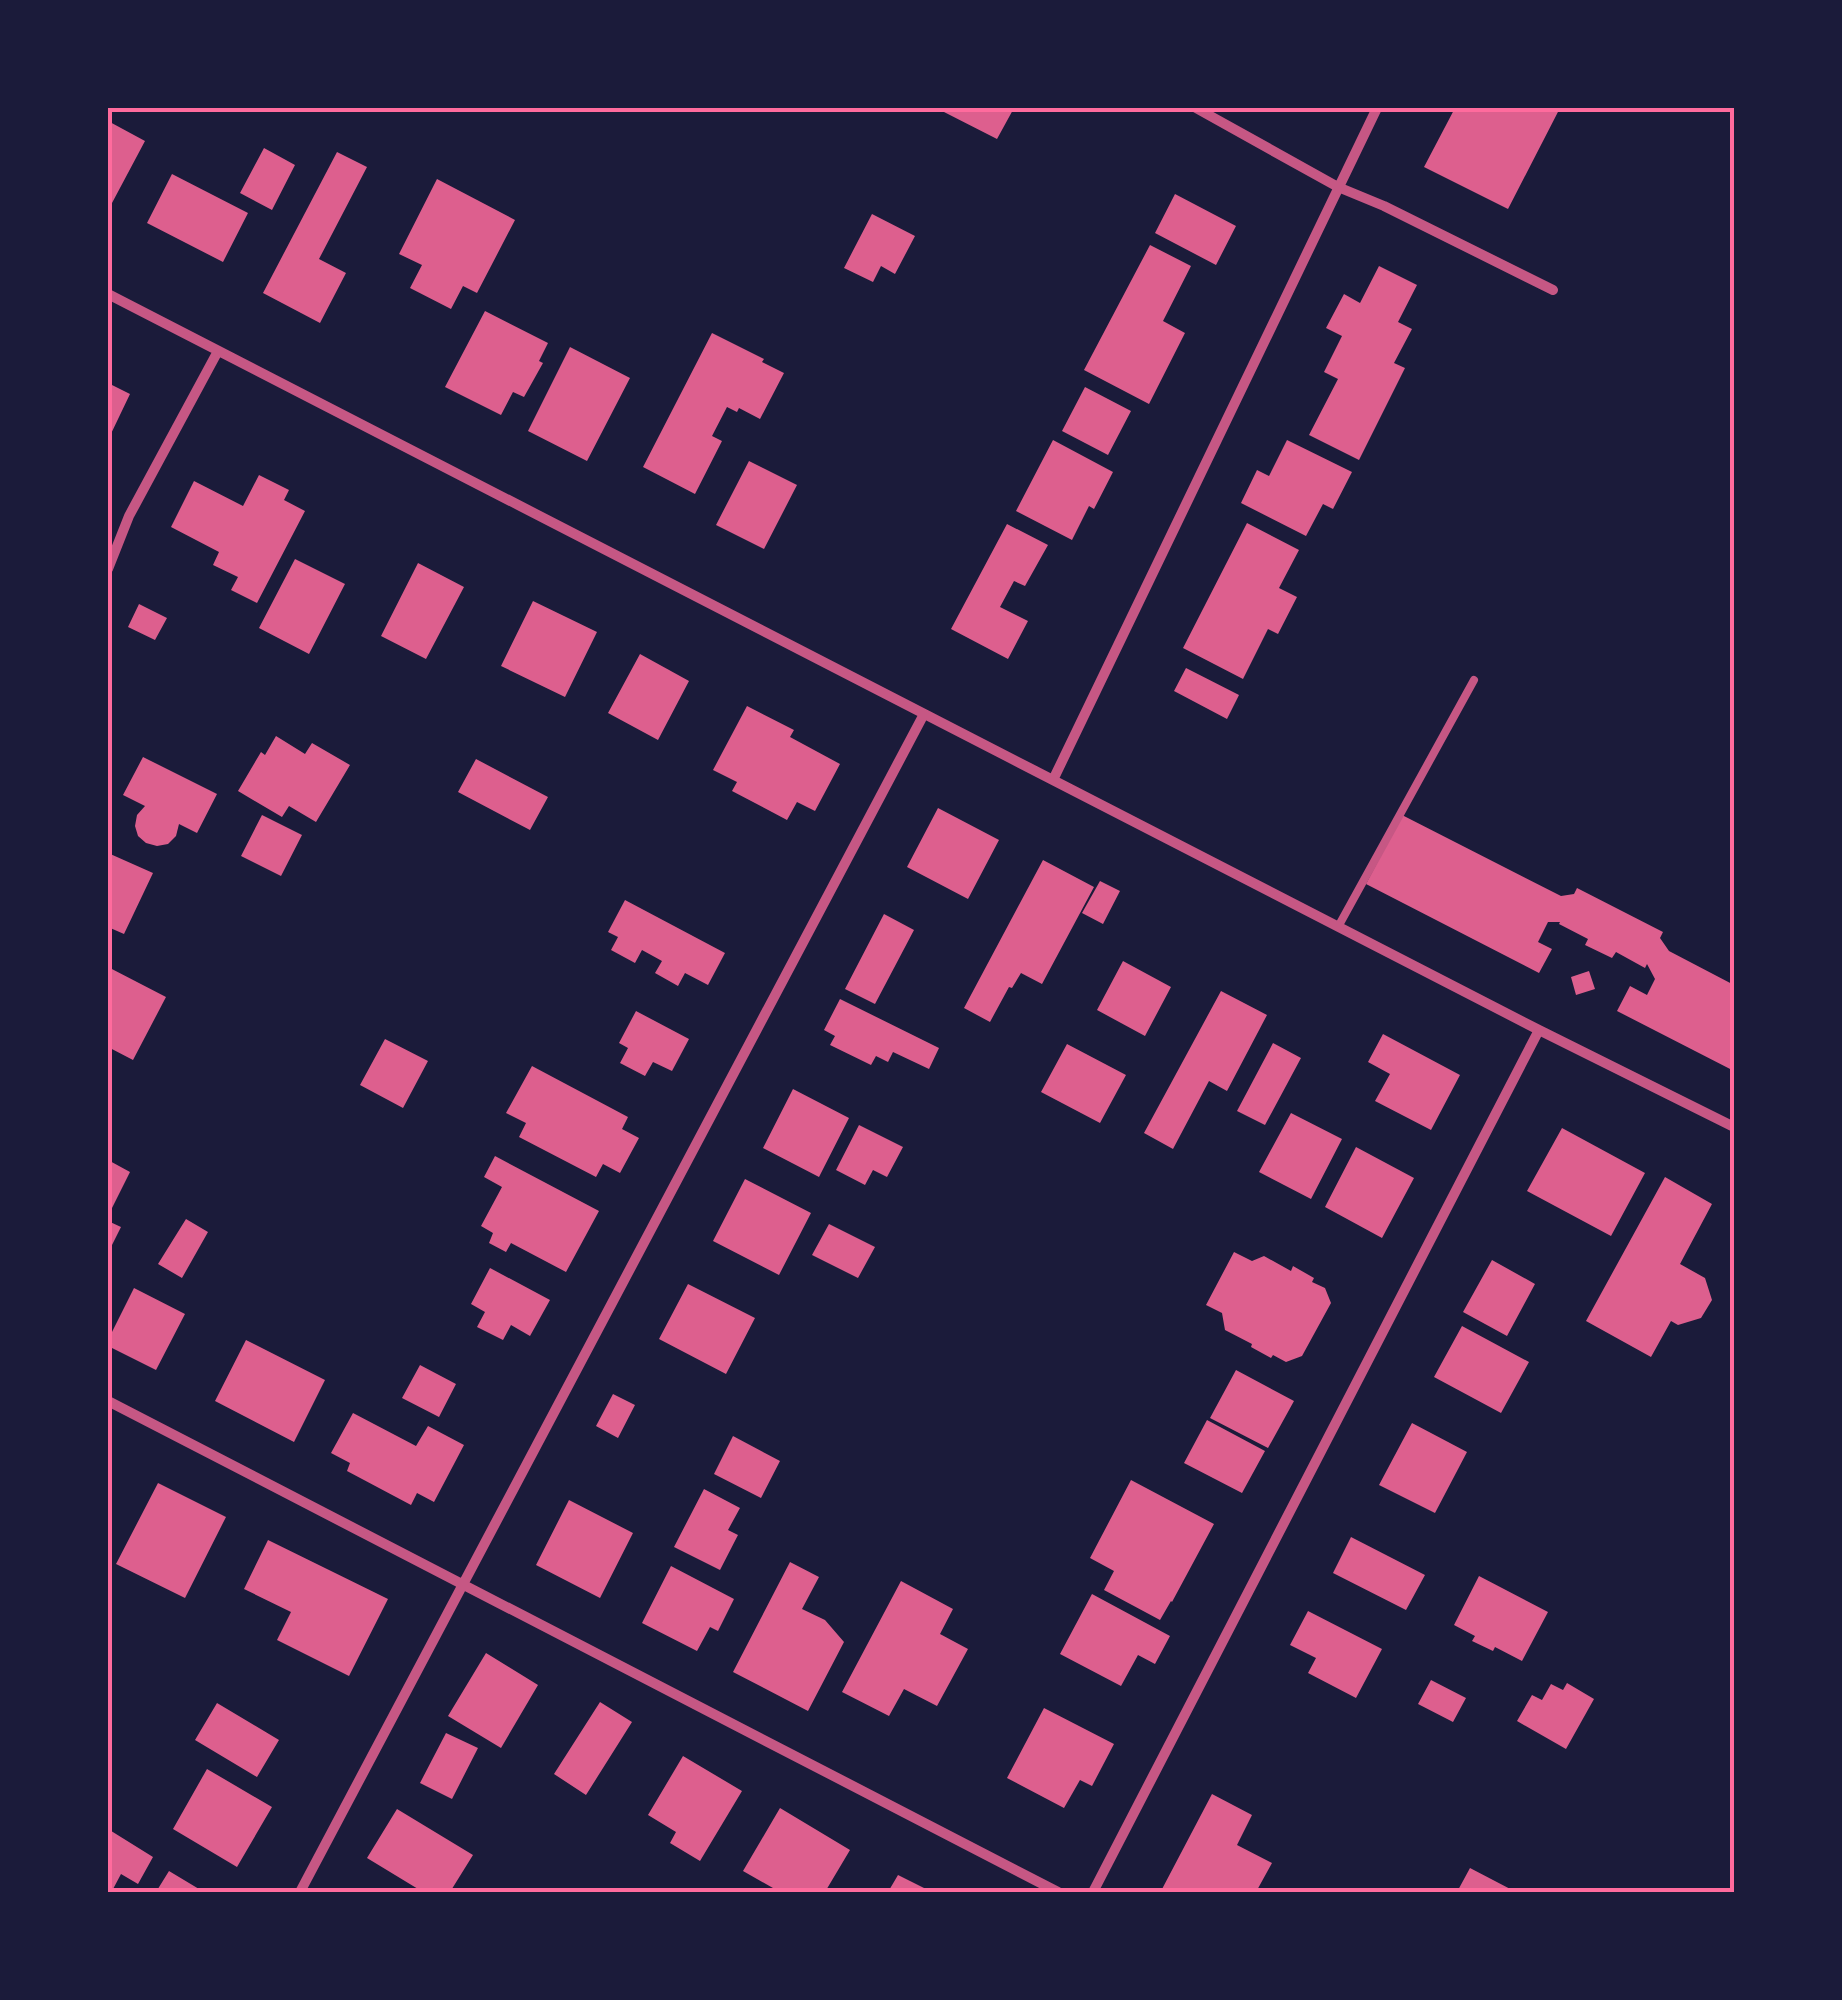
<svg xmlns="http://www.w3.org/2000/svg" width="1842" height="2000" font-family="Quicksand,sans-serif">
<rect width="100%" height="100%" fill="#1b1b3a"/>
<!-- building -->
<path fill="#dd5f8e" d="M947,108H1014L997,139L944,112Z
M1455,108H1560L1508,209L1424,167Z
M108,121L145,141L112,203L108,201Z
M264,148L295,165L272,210L240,193Z
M337,152L367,167L319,259L346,273L320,323L263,293Z
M172,174L248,213L223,262L147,223Z
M437,179L515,220L477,293L463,286L451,309L410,288L422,265L399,254Z
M1175,194L1236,226L1216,265L1155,233Z
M872,214L915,236L895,274L881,266L873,282L844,268Z
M1150,245L1191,266L1163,321L1185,333L1149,404L1084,370Z
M1379,266L1417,285L1398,322L1412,329L1394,363L1405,368L1359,460L1309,435L1338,379L1324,372L1342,336L1326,328L1344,294L1360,303Z
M485,311L548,343L539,361L543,363L524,397L513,392L501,415L445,387Z
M712,333L764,359L762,362L784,373L760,419L739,408L737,412L727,407L712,436L722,441L695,494L643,467Z
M570,347L630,378L587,461L528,431Z
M108,383L130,394L108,440Z
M1085,387L1131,411L1108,455L1062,431Z
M1053,440L1113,472L1094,509L1089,506L1072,540L1016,511Z
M1287,440L1352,472L1333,509L1323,504L1306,536L1241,503L1257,470L1269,476Z
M749,461L797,485L764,549L716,525Z
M259,475L289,490L284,500L305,511L257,603L231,590L238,577L213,565L219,552L171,527L194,481L243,506Z
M1247,523L1299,550L1279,588L1297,597L1278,634L1268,629L1243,679L1183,648Z
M1007,524L1048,545L1025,586L1014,581L1000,607L1028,621L1008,659L951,629Z
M295,559L345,584L309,654L259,628Z
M418,563L464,587L426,659L381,636Z
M533,601L597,632L565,697L501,666Z
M139,604L167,618L155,640L128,627Z
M640,654L689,681L658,740L608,713Z
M1186,668L1239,695L1227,719L1174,691Z
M747,706L794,730L790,737L840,764L815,811L797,802L787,820L732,791L737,782L713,770Z
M276,736L305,754L312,743L350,765L316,822L289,806L282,817L238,791L261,752L265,755Z
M143,757L217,794L197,833L179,824L176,836L168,844L157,846L146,843L138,836L135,826L137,815L145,806L123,795Z
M476,759L548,797L530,830L458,792Z
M938,808L999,840L968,899L907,867Z
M262,815L302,835L281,876L241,856Z
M1402,815L1561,896L1574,894L1577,888L1663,932L1660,938L1669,951L1734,985V1071L1617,1011L1630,986L1647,995L1655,979L1647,964L1645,968L1616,952L1612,958L1585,945L1588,939L1559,924L1560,922H1548L1538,942L1552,949L1539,973L1366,884Z
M108,853L153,873L124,934L108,927Z
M1043,860L1094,887L1042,984L1021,973L1012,988L1009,987L990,1022L964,1008Z
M1100,881L1120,891L1103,924L1082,913Z
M625,900L725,953L708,985L685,973L678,986L655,973L662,961L642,950L635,963L611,950L618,937L608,932Z
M884,914L914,930L875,1004L845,989Z
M1123,961L1171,987L1145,1036L1097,1010Z
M108,967L166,997L133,1060L108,1047Z
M1589,971L1595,989L1576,995L1571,977Z
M1221,991L1267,1015L1227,1091L1209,1081L1173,1149L1144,1133Z
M840,999L939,1048L929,1069L893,1052L888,1062L876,1056L871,1065L830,1045L835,1036L824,1030Z
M636,1011L689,1039L672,1071L653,1062L645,1076L620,1063L628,1048L619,1043Z
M1383,1034L1460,1075L1431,1130L1375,1101L1390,1074L1368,1062Z
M385,1039L428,1061L403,1108L360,1085Z
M1273,1043L1301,1058L1265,1125L1237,1111Z
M1067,1044L1126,1075L1100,1123L1041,1092Z
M532,1066L628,1117L622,1129L639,1138L620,1173L603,1164L596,1177L519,1137L526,1123L506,1113Z
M793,1089L849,1118L819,1177L763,1148Z
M1291,1113L1342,1139L1311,1199L1259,1172Z
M859,1125L903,1147L887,1177L873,1170L865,1185L836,1170Z
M1562,1128L1645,1173L1611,1236L1527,1191Z
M1356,1147L1414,1178L1382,1238L1325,1207Z
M495,1156L599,1211L566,1272L511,1243L506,1252L489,1243L493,1233L481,1226L502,1187L484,1177Z
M108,1160L130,1172L108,1216Z
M1665,1177L1712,1204L1680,1264L1705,1278L1712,1300L1701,1318L1678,1325L1671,1321L1651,1357L1586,1321Z
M745,1179L811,1213L779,1275L713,1241Z
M186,1219L208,1232L182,1278L158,1264Z
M108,1221L121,1227L108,1253Z
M829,1224L875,1247L858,1278L812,1255Z
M1234,1252L1252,1261L1264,1256L1291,1271L1293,1266L1314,1278L1312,1282L1325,1288L1331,1303L1302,1356L1286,1362L1273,1355L1271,1358L1251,1347L1252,1344L1225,1330L1222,1313L1206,1305Z
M1492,1260L1535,1284L1507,1336L1463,1312Z
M490,1268L550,1300L530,1336L511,1325L503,1340L477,1327L485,1312L471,1304Z
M688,1284L755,1318L726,1374L659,1339Z
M134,1288L185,1314L156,1370L108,1346V1340Z
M1462,1326L1529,1362L1501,1413L1434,1377Z
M246,1340L325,1380L294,1442L215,1401Z
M420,1365L456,1384L439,1417L402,1398Z
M1236,1370L1294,1401L1268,1448L1210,1418Z
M613,1394L635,1405L618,1438L596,1426Z
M353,1413L416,1446L428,1426L464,1445L434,1502L417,1493L411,1505L347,1471L350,1463L331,1453Z
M1207,1420L1265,1451L1242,1493L1184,1463Z
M1412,1423L1467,1452L1435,1513L1379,1485Z
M733,1436L780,1461L761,1498L714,1474Z
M1131,1480L1214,1524L1172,1602L1171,1601L1160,1620L1104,1590L1114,1571L1090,1558Z
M158,1483L226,1517L185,1598L116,1564Z
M704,1489L740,1508L728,1530L738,1535L720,1570L674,1547Z
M569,1500L633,1533L600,1598L536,1565Z
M1351,1537L1425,1575L1406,1610L1333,1573Z
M268,1540L388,1599L349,1676L277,1640L291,1612L244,1589Z
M790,1562L819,1577L802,1609L825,1620L844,1642L808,1711L733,1672Z
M671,1566L734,1599L718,1631L710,1627L697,1651L642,1623Z
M1479,1576L1548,1612L1522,1661L1495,1647L1493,1651L1472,1641L1475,1636L1454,1625Z
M901,1581L953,1609L940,1634L968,1649L937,1706L904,1689L889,1716L842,1692Z
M1092,1594L1170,1636L1155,1664L1138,1655L1121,1686L1060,1654Z
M1308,1611L1382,1649L1356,1698L1308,1673L1316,1658L1290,1645Z
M486,1653L538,1685L501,1748L448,1716Z
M1431,1680L1466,1698L1453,1722L1418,1704Z
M1567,1683L1594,1699L1566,1749L1517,1721L1532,1695L1542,1700L1551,1684L1563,1690Z
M600,1702L632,1722L586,1795L554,1774Z
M217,1703L279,1740L257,1777L195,1740Z
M1044,1708L1114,1744L1092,1786L1080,1780L1064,1808L1007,1778Z
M446,1733L478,1748L452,1799L420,1783Z
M683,1756L742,1791L700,1861L670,1843L676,1832L648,1815Z
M207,1769L272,1807L237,1867L173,1829Z
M1212,1794L1252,1815L1237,1845L1272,1863L1256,1892H1164L1161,1891Z
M780,1808L850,1850L825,1892H780L743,1871Z
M397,1809L473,1855L450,1892H423L367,1858Z
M108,1829L153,1857L138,1884L121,1874L112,1891L108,1888Z
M1470,1868L1516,1892H1457Z
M169,1871L204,1892H156Z
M898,1875L932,1892H888Z"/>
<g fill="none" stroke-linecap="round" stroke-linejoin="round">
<!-- service -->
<path stroke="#c65784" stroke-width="8" d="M1338,927L1474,680"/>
<!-- minor -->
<path stroke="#c65784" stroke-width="10" d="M1196,108L1338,187L1384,206L1553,290
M108,294L1539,1030L1734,1127
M108,569L129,516L218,351
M1053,780L1377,108
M108,1401L1058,1892
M300,1892L924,714
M1093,1892L1539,1030"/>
</g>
<!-- border -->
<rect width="1842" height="2000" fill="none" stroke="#1b1b3a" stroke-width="220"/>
<rect x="110" y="110" width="1622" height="1780" fill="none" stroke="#ff6b9d" stroke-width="4"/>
</svg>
